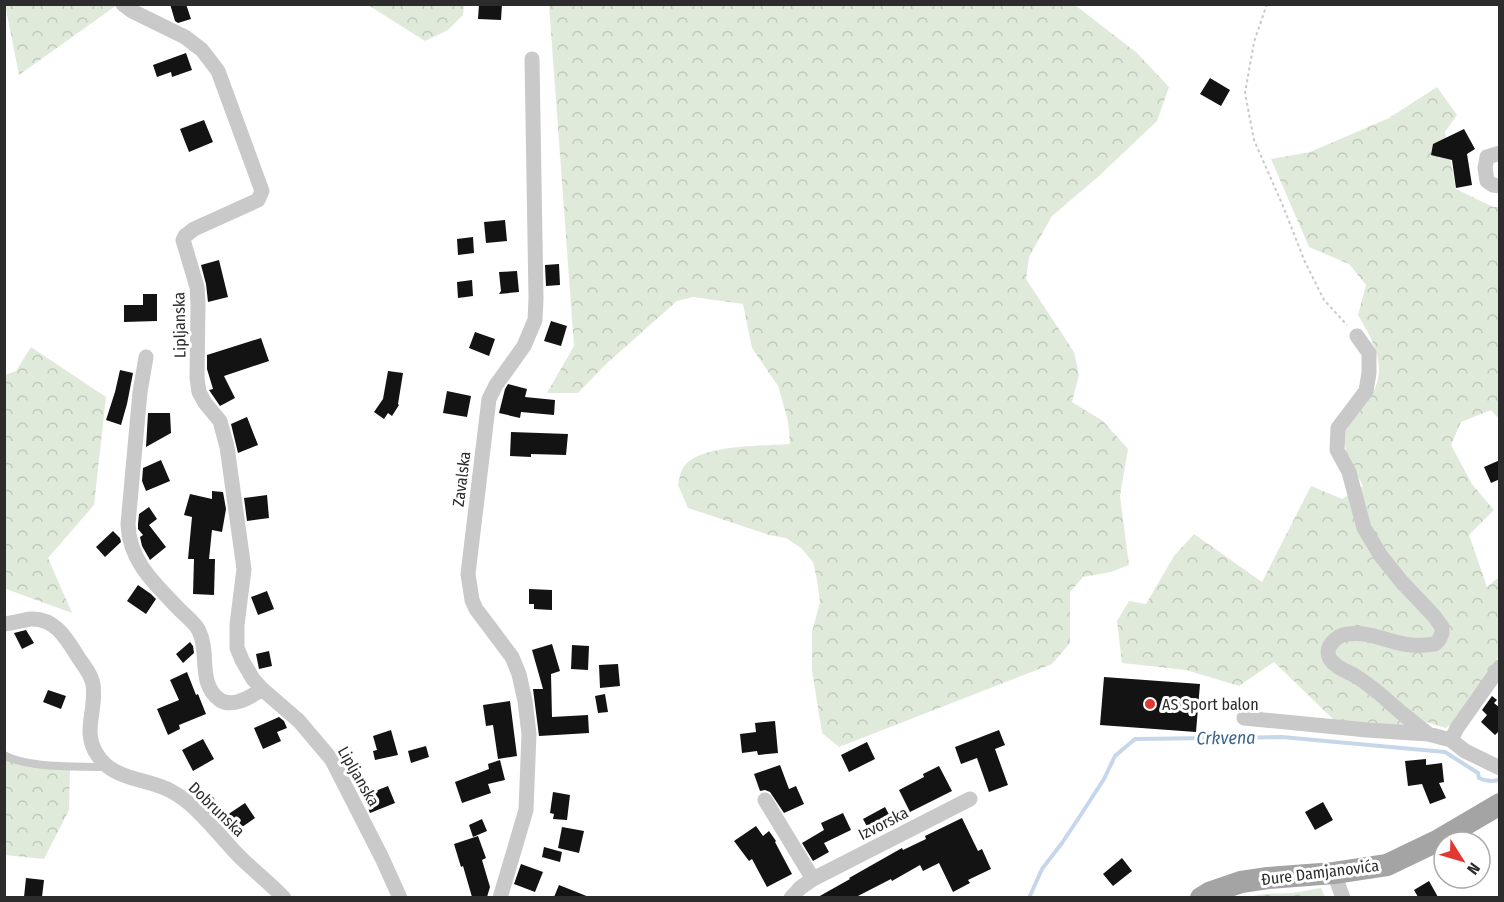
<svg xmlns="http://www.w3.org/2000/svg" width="1504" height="902" font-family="'Fira Sans Condensed',sans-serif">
<defs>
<pattern id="forest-crowns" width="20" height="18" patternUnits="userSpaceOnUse" patternTransform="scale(1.5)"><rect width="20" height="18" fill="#e0eada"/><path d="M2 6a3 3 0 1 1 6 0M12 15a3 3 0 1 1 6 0" fill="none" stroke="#c0c9bb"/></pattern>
</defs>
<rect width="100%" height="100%" fill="#fff"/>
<!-- forest -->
<path fill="url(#forest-crowns)" d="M5,4L117,5L19,75Z
M368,5L464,4V5L463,15L448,30L425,41Z
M549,5H1075L1137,53L1169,87L1157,121L1099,176L1052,216L1029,257L1026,279L1074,352L1079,375L1072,402L1103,421L1128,449L1120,496L1129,565L1111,572L1083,577L1070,592V643L1052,664L839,747L822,733L812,670V632L820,602L817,580L813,562L801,548L786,538L769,535L688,508L678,485C679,480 680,473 683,468C697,444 765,446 790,444L788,421L778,386L752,348L743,304L693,297L677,301L605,365L578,393H547L574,346Z
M1437,87L1457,115L1445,132L1456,189L1493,207H1499V419L1491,410L1461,422L1451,445L1472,484L1494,510L1469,535L1487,587L1499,577V655L1483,687L1460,718L1446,728L1423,721L1412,730L1334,720L1274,662L1239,686L1186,670L1122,663L1117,621L1129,601L1146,604L1174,556L1194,534L1262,582L1311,486L1342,499L1363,486C1355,469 1340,449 1345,430C1347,423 1360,410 1365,404C1391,373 1376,346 1358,315L1366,285L1349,264L1309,247L1271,159L1310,152L1389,118Z
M31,347L106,397L94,505L48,558L72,613L6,589L5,581V375L16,371Z
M5,759L21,765L70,770L69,810L44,859L5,855Z
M1321,888L1325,897H1247L1264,894L1292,893Z"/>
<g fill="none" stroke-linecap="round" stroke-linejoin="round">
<!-- stream -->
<path stroke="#c6d7ea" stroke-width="4" d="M1029,898L1042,869L1062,843L1082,813L1104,779L1115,756L1135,739L1282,737L1445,752L1478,773L1479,778C1486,781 1493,783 1500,779"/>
</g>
<!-- building -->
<path fill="#131313" d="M170,4H186L191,19L178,23L175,21Z
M479,4H502L501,20L478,19Z
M186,53L192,70L172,77L171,72L157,77L153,65Z
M1210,78L1230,90L1221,106L1200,94Z
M204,120L213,142L189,152L180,129Z
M1464,129L1475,149L1467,154L1472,185L1456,188L1452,160L1431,155L1433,144Z
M505,220L507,241L486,243L484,222Z
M473,237L474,253L458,255L457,239Z
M219,260L228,297L208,302L206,284L201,265Z
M559,264L560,285L546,286L545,265Z
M517,271L519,292L499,294L501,291L499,272Z
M472,280L473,296L458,298L457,282Z
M143,294H157V321L124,322V305H143Z
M551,321L567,326L561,346L544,341Z
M475,332L495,339L489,356L469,348Z
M261,338L269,361L224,376L235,398L220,406L209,390L213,389L207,369V355Z
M120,370L133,373L127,404L121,425L106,420L115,392Z
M388,371L403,373L398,404L399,405L392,416L388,413L384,419L374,412L383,399Z
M508,384L527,389L525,397L555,400L554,415L521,412L520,418L499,413L505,389Z
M447,391L471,396L467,417L443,413Z
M148,413H170L171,433L146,447Z
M247,417L258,445L238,453L231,424Z
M511,432L568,434L566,455L531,454V457L510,456Z
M161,460L170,481L146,491L142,481L143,468Z
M1500,460V479L1491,483L1484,467Z
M212,491L223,492L226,509L222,532L212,530L209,559H215L214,595L193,594L194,559H188L192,517L184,515L190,494L212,499Z
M267,495L269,518L247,521L244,498Z
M149,507L157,519L149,525L166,547L150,560L142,546L140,537L143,535L138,529V524L139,514Z
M113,531L120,538L121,542L105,557L96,547Z
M138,585L151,594L156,599L146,614L127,601Z
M529,589L552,590V610L534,609V604H529Z
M267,591L274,609L258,615L251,597Z
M26,630L34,643L22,649L14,633Z
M190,642L193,646L194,653L183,663L176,654Z
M552,644L560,671L551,674L552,717L588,715L589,733L539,736L533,689H543L532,650Z
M572,645L589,646L588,670L571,669Z
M269,651L272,666L259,669L256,654Z
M618,664L620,686L600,688L599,665Z
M187,672L196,695L198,694L206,714L179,725L180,729L168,735L157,709L179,700L170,680Z
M1104,677L1200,684L1196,732L1100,725Z
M48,690L66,696L61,709L43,702Z
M605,694L608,712L598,713L595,696Z
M1492,696L1497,700L1494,703L1500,708V730L1495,735L1481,722L1487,715L1482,710Z
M510,701L517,756L498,759L493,725L486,726L483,705Z
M279,717L284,721L287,728L277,732L281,741L263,749L254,728Z
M775,721L778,753L758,755L757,751L742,753L740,734L756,732L755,723Z
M391,730L398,755L375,760L373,751L377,750L373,736Z
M999,730L1005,745L995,749L1008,785L989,792L977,758L961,764L955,747Z
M203,739L214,759L193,771L182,750Z
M867,742L875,759L849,772L841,755Z
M426,746L429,757L411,763L408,751Z
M1426,759V765L1442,763L1444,782L1439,783L1446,798L1430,804L1422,784L1408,786L1405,761Z
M500,760L505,780L488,784L491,793L462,803L455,782L489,769L488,764Z
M780,765L789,789L796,786L804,804L784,813L770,792L765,790L760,791L754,774Z
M939,766L952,791L910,812L899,790L924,777L923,774Z
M388,786L395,803L370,813L363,796Z
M553,792L570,795L567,820L553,819L554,814L550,813Z
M210,793L224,812L217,817L201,799Z
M1323,802L1333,820L1315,830L1305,812Z
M245,803L255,818L235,832L224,817Z
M885,807L894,824L872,836L863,819Z
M843,813L851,830L824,843L829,852L813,861L802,843L824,830L821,823Z
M962,818L978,851L982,849L991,869L968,880L970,883L953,892L939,863L923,871L920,865L892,881L891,879L856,897H818L850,879L849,878L902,848L903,850L926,839L925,836Z
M482,819L487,831L473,837L469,825Z
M756,826L763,836L769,831L776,841L775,842L792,874L767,887L752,859L749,861L734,841Z
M562,827L584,831L579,853L558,848Z
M478,836L486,858L482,860L490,887L487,897H472L463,866L461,867L454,844Z
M544,847L562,852L560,862L542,857Z
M1122,858L1132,871L1113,886L1103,874Z
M521,864L543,872L535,892L514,884Z
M26,878L44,880L42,897H24Z
M1429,881L1438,897H1418L1414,890Z
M559,885L589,897H554Z"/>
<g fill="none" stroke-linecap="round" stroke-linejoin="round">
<!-- path -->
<path stroke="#c9c9c9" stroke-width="2" stroke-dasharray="3 3" stroke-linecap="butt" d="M1267,4L1254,42L1245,93L1254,140L1283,206L1305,262L1324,300L1347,325"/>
<!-- service -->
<path stroke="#c9c9c9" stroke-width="8" d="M4,755C27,768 74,766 100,767L106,765"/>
<!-- minor -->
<path stroke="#c9c9c9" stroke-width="15" d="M123,4L132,11L185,37L202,50L218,71L262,191L258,200L194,229L185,236L183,240L197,287L198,304L197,378L199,392L205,403L220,421L227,447L244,569L237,625V648L242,660L253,679L262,689L299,721L332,760L382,858L400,898
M1500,153L1487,157L1485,168L1487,181L1493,185L1500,186
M1357,336L1369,353V373L1366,391L1338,428L1337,450L1349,472L1364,528L1381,556L1401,581L1434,616L1442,627V633L1439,640L1435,644C1427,645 1419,646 1411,645C1390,643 1370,631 1348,634C1337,635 1323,647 1330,659C1335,667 1344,670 1352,674C1372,685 1386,700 1403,714C1411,721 1420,727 1428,734
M146,357L140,392L128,524C129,562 156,585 181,611C187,617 196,624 199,631C210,653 197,684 220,700C233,708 251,697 262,689
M4,624C14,623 23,620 31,619C56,618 67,640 78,657C84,666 92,675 93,685C97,711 81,732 98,756C115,781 147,778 171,791C199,806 218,835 240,857C254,871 270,883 284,898
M1244,718L1367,730L1428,734L1451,740L1465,751L1500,768
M1451,740L1457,728L1500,667
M765,800L813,879
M1334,873L1343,898
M500,898L526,810L529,734L525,701L519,674L512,657L476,609L472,600L468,574L489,399L496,385L524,346L535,320L536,299L532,59
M791,898L800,888L813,879L970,799"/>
<!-- primary -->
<path stroke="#a4a4a4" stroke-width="22" d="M1201,898L1209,893L1241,882L1268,878L1334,873L1387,865L1437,841L1500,804"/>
</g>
<!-- markers -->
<circle fill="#e13931" stroke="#fff" stroke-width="2" cx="1150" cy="704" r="6"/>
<g text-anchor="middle" stroke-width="6" stroke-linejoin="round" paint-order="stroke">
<!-- street labels -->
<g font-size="16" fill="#2c2c2c" stroke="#fff">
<text transform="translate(179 325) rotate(-91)" y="6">Lipljanska</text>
<text transform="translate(461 479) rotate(-83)" y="6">Zavalska</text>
<text transform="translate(359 776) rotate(60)" y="6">Lipljanska</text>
<text transform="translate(217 809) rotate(44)" y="6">Dobrunska</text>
<text transform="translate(883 823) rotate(-27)" y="6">Izvorska</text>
<text transform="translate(1320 872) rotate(-7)" y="6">Đure Damjanovića</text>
</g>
<!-- poi labels -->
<g font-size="16" fill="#2c2c2c" stroke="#fff" text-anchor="start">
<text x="1162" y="710">AS Sport balon</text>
</g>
<!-- water labels -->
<g font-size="18" font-style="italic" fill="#3d648c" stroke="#fff">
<text transform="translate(1226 738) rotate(-1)" y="6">Crkvena</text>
</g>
</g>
<!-- border -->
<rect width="1504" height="902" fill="none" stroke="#2c2c2c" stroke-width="12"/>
<!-- north arrow -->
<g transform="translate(1462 860) rotate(127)"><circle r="28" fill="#ffffff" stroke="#ababab" stroke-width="1.5"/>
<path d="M0-4.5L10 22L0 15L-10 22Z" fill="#e13931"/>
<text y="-9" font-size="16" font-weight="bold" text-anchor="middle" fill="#2c2c2c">N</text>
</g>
</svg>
